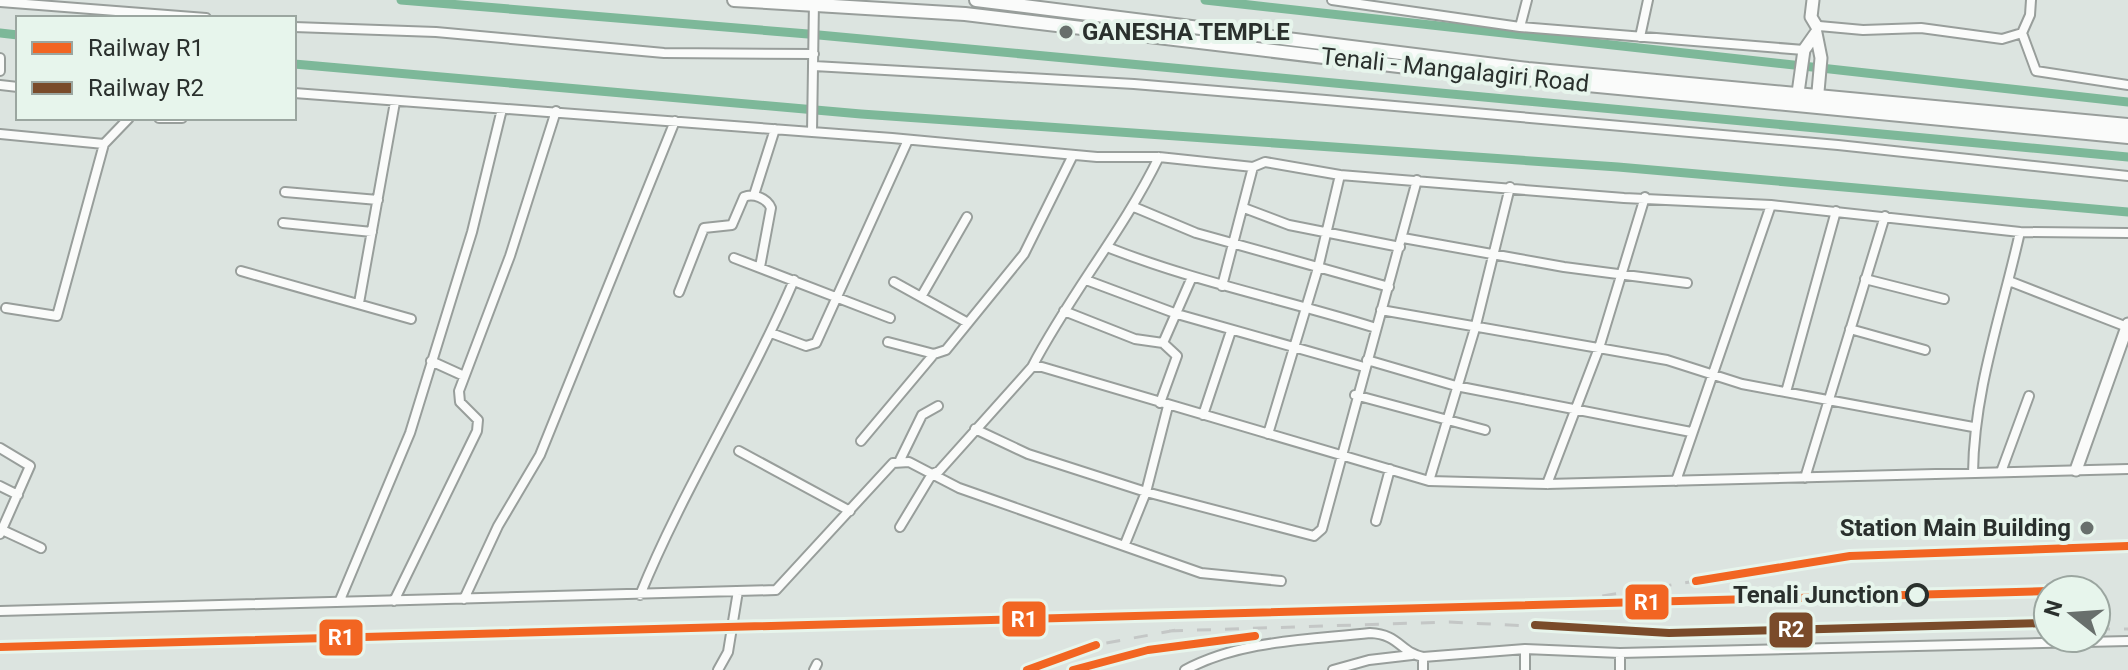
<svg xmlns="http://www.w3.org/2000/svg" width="2128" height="670" font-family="Roboto,sans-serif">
<rect width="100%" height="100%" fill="#dce4e0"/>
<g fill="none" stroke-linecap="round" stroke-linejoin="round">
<!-- canal -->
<path stroke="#7db899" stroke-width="9" d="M401,0L808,34L2128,157
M1205,0L2128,102
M0,33L18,35
M294,64L861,114L1618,167L2128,212"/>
<!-- street casing -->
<g stroke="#989e9b" stroke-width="12">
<path id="street" d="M1332,0L1520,27L1804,50
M0,2L206,18
M294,27L436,32L664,53L814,54
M1520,27L1527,0
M1816,31L1819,26L1863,30L1921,28L2002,39L2022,33L2030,15L2031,0
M2022,33L2036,71L2128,85
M1640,37L1648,0
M0,58V71
M814,66L1134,84L1326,100L1838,145L2128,176
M0,85L18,87
M294,93L892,138L1097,157H1159L1253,167L1265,162L1340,175L1624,198L1771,205L2020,232L2128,233
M159,118H182
M812,132L814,1
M0,134L104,144L129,118
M285,192L378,200
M754,195L775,129
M1134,207L1196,233L1389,287
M1244,208L1289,225L1400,247
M283,223L372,232
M1403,238L1564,267L1687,283
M1107,247C1195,282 1287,300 1376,328
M734,258L890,318
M241,271L411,319
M1865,279L1944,299
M1086,280L1177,314L1364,367
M2009,281L2127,327
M894,282L968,323
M1222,286L1253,167
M679,292L704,228L732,225L744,197C753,193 767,198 771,208L760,267
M921,297L967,217
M359,303L395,102
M6,308L57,316L104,144
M1381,310L1667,360L1742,384L1973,427
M1064,311L1135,339L1163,343
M1850,329L1925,350
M771,333L806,346L816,343L908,140
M888,342L934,354L946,350L1024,254L1073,155
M1367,360L1456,386L1691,432
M431,361L464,376
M1032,367C1070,294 1123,231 1159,157
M1786,392L1836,211
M1355,395L1485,430
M1160,403L1177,356L1163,343L1192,277
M1203,415L1231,331
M975,429L1028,454L1146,492L1314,536L1322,529L1417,180
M1268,434L1318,268L1340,175
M861,441L934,354
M0,448L30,466L0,534
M739,451L850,511
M900,460L922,415L938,406
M2001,472L2029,396
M1973,473C1974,389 2002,313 2020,232
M1805,478L1885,216
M1429,481L1476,325L1510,187
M1676,481L1771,205
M1547,484L1599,348L1645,197
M0,486L18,495
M1376,521L1390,469
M900,527L932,474L959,488L1201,573L1281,581
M0,529L41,548
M1125,544L1146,492L1168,406
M640,595C684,487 748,388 794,280
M464,599L498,526L540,455L675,121
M340,600L410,433L472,232L502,109
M394,601L477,431L478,420L460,402L459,391L510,256L556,111
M0,611L776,590L893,463L909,462L932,474L939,471L1032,367H1042L1429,481L1547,484L2128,469
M1525,649V670
M1620,653V670
M718,670L728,652L738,591
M814,670L817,664
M1185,670C1241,640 1308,640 1370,633C1399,634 1401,653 1423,657
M1333,670L1369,660L1412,655
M1423,670V657L1525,649L1620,653L2128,641"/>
</g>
<!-- secondary casing -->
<g stroke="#989e9b" stroke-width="15">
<path id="secondary" d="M1813,0L1811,17L1817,27
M1816,33L1821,58L1817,103
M1797,100L1804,50L1816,33
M2076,470L2128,324"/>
</g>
<!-- primary casing -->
<g stroke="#989e9b" stroke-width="16">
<path id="primary" d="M734,0L965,14L1432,70L2128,137
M976,0L1528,69L2128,125"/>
</g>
<!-- street -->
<use href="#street" stroke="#fafbfa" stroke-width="8"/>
<!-- secondary -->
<use href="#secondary" stroke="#fafbfa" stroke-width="11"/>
<!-- primary -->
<use href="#primary" stroke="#fafbfa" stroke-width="12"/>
<!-- rail -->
<path stroke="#c4c7c6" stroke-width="3" stroke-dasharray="14 14" stroke-linecap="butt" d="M1547,605L1850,556L2128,546
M1340,615L1377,610
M2096,629H2128
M1169,631L1449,622L1669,633L2048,623
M1027,670L1095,645L1177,630
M1073,670L1148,650L1241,637"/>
<!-- rail-1 casing -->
<g stroke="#e7f5ec" stroke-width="14">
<path id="rail-1" d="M1696,581L1850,556L2128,546
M0,647L2048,591
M1027,670L1096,645
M1073,670L1148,650L1255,636"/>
</g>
<!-- rail-2 casing -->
<g stroke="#e7f5ec" stroke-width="14">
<path id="rail-2" d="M1535,625L1669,633L2048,623"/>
</g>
<!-- rail-1 -->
<use href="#rail-1" stroke="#f26522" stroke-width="8"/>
<!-- rail-2 -->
<use href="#rail-2" stroke="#7a4b2a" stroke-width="8"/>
</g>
<!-- markers -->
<g fill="#686f6c" stroke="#e7f5ec" stroke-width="3">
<circle cx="1066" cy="32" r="8"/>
<circle cx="2087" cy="528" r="8"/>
</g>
<circle fill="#e7f5ec" stroke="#2a302d" stroke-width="4" cx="1917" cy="595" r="10"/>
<g text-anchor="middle" stroke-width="8" stroke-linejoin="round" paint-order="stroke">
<!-- poi labels -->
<g font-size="24" font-weight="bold" fill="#2a302d" stroke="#e7f5ec" text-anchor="start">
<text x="1082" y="40">GANESHA TEMPLE</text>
<text x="2071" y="536" text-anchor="end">Station Main Building</text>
</g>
<!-- street labels -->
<g font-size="24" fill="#2a302d" stroke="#e7f5ec">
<text transform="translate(1455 70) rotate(6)" y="8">Tenali - Mangalagiri Road</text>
</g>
<!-- stop labels -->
<g font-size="24" font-weight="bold" fill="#2a302d" stroke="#e7f5ec" text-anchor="end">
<text x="1899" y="603">Tenali Junction</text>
</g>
</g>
<g stroke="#e7f5ec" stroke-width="3">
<rect x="1624" y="583" width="46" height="38" rx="8" fill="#f26522"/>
<rect x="1001" y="600" width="46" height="38" rx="8" fill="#f26522"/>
<rect x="1768" y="611" width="46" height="38" rx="8" fill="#7a4b2a"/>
<rect x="318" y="618" width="46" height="39" rx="8" fill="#f26522"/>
</g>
<g font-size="22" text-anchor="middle" font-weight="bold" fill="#fff">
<text x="1647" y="610">R1</text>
<text x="1024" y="627">R1</text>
<text x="1791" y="637">R2</text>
<text x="341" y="645">R1</text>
</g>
<!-- legend -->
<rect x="16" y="16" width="280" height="104" fill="#e7f5ec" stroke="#9ba6a0" stroke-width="2"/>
<rect x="32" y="42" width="40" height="12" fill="#f26522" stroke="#9ba6a0" stroke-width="2"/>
<text x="88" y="56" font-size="24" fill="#2a302d">Railway R1</text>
<rect x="32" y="82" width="40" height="12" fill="#7a4b2a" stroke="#9ba6a0" stroke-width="2"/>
<text x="88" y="96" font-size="24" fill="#2a302d">Railway R2</text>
<!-- north arrow -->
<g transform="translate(2072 614) rotate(287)"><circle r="38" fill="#e7f5ec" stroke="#9ba6a0" stroke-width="2"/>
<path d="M0-6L14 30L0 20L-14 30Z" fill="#686f6c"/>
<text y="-12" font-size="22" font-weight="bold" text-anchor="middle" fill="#2a302d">N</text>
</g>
</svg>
